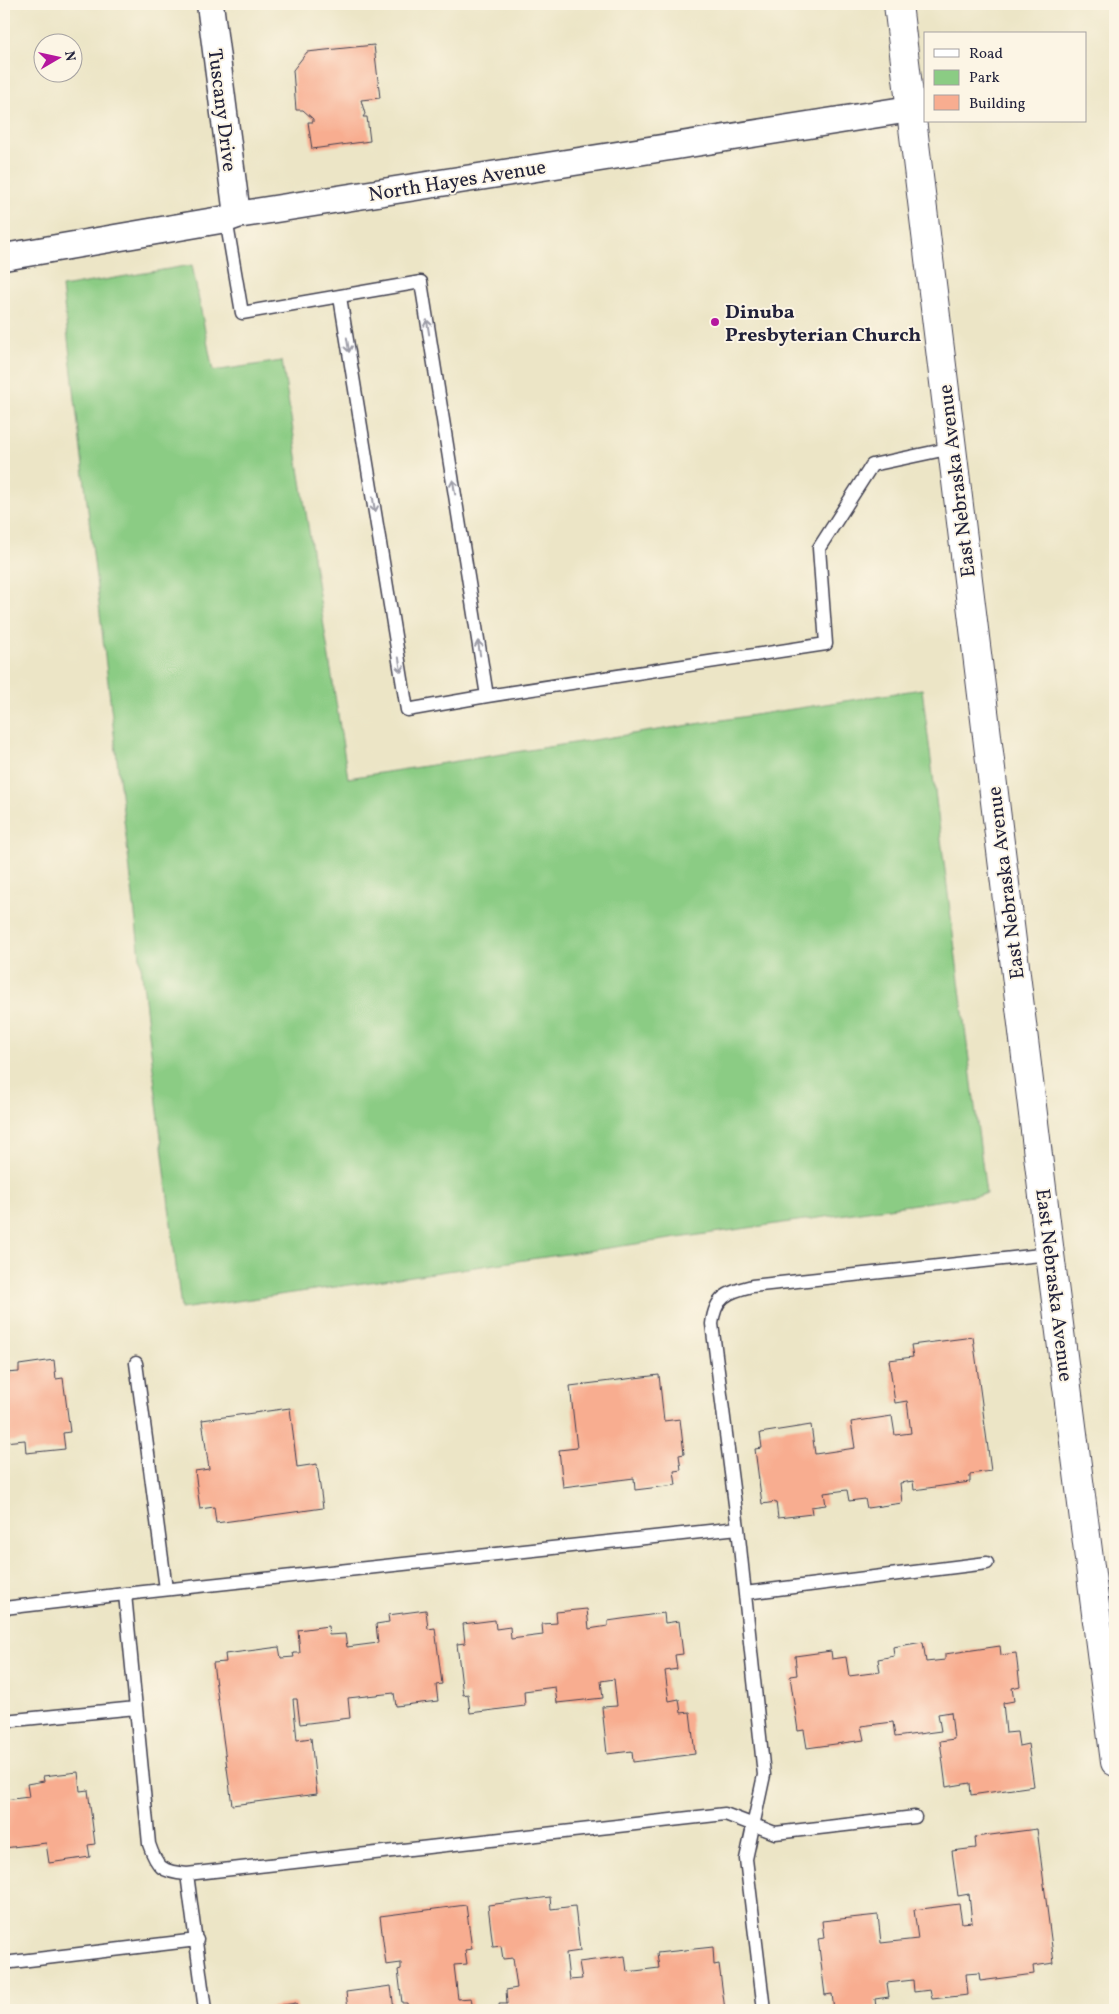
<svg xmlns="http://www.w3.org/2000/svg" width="1119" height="2014" font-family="Vollkorn,serif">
<rect width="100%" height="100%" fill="#fcf5e5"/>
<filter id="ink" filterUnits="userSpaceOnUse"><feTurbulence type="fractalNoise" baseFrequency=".02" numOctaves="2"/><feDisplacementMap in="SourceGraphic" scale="10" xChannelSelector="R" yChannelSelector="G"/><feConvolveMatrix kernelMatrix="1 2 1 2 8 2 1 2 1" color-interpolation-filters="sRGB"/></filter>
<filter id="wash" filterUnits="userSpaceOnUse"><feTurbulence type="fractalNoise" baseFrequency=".0096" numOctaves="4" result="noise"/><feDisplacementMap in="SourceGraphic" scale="20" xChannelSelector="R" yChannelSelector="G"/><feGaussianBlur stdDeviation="1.12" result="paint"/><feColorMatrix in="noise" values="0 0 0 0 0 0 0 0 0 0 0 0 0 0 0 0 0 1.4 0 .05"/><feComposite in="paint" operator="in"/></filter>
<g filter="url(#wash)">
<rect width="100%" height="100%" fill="#ece5c6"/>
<!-- green -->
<path fill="#8bcc84" stroke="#567760" d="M192,265L213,371L282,361L348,778L922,689L986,1194L181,1309L62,287Z"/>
<g id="blocks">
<!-- building -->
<path fill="#f8ad90" d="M374,45L380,98L361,100L365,114L363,117H367L370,141L312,149L308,122H313V119L303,110H296L293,70L307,52Z
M973,1337L991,1471L970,1474V1482L914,1490L913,1481L900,1483L902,1503L867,1508L865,1499L849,1501L847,1490L824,1493L826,1505L811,1507L812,1514L778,1518L776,1502L762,1504L755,1449L762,1448L760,1433L811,1425L815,1454L855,1448L851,1422L892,1416L895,1435L911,1433L907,1401L895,1403L889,1360L913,1357L911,1345Z
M54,1360L56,1379L63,1378L70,1432L63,1433L65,1449L26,1453L25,1440L4,1442V1393H8L5,1373L19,1372V1365Z
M659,1375L664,1421L680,1419L684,1454L679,1455L681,1470L674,1471L676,1485L635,1490L634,1478L563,1487L559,1450L577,1448L570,1386Z
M290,1408L297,1467L317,1464L323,1508L216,1523L214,1507L200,1509L195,1471L209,1469L202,1420Z
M587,1609L589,1629L608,1626V1621L664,1613L665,1623L679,1621L683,1654L675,1655L677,1669L665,1671L669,1701L679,1699L681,1713L690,1712L695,1754L633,1762L632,1751L607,1754L602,1707L617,1706L614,1679L601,1681L603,1698L557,1703L555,1687L524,1691L525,1706L470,1713L468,1694L463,1695L457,1644L465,1643L463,1624L495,1620L496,1629L510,1627L511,1639L543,1635L542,1624L557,1623L556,1612Z
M426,1610L428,1629L435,1628L442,1684L436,1685L438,1701L396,1706L394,1693L348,1698L350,1718L300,1724L297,1699H293L297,1740L311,1738L317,1794L232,1805L213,1663L226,1662L225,1654L279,1647L281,1658L294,1657L293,1653H300L298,1630L328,1626L329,1635L345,1634L347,1647L378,1643L376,1624L389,1622L388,1615Z
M923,1642L926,1662L945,1660V1654L1000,1646L1001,1655L1016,1653L1020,1686L1012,1688L1014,1701L1003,1703L1006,1733L1017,1732L1019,1746L1028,1744L1034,1786L971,1795L970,1783L946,1787L940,1741L954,1739L951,1712L938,1714L941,1731L895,1737L893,1722L861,1726L864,1740L807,1748L804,1730L798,1731L790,1676L797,1675L795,1656L831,1651L832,1659L846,1657L849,1676L880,1672L878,1659L894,1656L893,1647Z
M78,1772L80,1791L88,1790L95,1844L88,1845L90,1857L49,1863L46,1843L4,1848V1800L29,1797L27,1784L44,1781L43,1776Z
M1037,1829L1054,1963L1033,1966L1034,1974L980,1981L979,1973L966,1974L968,1995L932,1999L930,1990L914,1992L913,1980L887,1983L889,1997L875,1999L876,2007L834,2010L832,1994L825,1995L818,1939L824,1938L822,1921L878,1915L881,1943L918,1939L914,1910L959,1904L962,1923L972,1922L969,1894L958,1896L952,1851L976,1848L975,1837Z
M550,1897L551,1909L575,1906L580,1951L566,1953L569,1980L582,1979L579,1962L625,1956L627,1972L659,1968L657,1953L713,1947L714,1965L719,1964L725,2010H500L499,2004H507L506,1990L517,1988L513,1958L503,1959L501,1946L493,1947L488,1905Z
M466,1905L472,1949L465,1950L467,1964L454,1965L458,1999L471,1998L473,2010H408L407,2003H402L398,1970L401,1969V1963L386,1965L380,1916Z
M391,1986L394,2010H348L346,1992Z
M296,2003L298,2010H258V2009Z"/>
</g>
</g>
<g filter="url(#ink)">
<use href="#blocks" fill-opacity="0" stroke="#403f50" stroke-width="1"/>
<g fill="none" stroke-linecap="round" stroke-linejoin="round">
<!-- service casing -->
<g stroke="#403f50" stroke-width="15">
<path id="service" d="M226,219L242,313L421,282L487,696
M340,297L407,710L487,696L826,644L819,548L872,465L952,448
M136,1363L166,1589
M738,1528L764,1775L746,1859L764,2010
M745,1593L987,1563
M4,1608L125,1594
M4,1721L136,1708
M187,1874L725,1814L775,1833L915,1817
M12,1962L197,1940
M205,2010L187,1874C162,1872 157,1868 149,1844L125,1594L738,1528L712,1324C715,1297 727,1292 752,1286L1050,1254"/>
</g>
<!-- minor casing -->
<g stroke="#403f50" stroke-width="29">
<path id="minor" d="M210,4L237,215
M4,257L226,219L237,215L910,109"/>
</g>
<!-- tertiary casing -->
<g stroke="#403f50" stroke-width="30">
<path id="tertiary" d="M898,4L1050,1254L1115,1762"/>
</g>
<!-- service -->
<use href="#service" stroke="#fff" stroke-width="12"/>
<!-- minor -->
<use href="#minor" stroke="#fff" stroke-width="26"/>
<!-- tertiary -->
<use href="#tertiary" stroke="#fff" stroke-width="28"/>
</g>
<!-- one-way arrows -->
<defs><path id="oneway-shaft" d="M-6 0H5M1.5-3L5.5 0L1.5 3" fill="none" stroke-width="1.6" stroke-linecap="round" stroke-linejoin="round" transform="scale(1.25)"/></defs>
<g stroke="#9c9ca7">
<use href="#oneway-shaft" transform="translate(428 327) rotate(-99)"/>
<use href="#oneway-shaft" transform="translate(348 345) rotate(81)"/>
<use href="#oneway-shaft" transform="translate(454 487) rotate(-99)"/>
<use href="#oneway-shaft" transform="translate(374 505) rotate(81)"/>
<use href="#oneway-shaft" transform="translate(479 648) rotate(-99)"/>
<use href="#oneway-shaft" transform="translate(400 665) rotate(81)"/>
</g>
</g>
<!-- markers -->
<circle fill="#b5179e" stroke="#fcf5e5" stroke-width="2" cx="715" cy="322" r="5"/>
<g text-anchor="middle" stroke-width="4" stroke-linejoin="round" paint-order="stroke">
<!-- street labels -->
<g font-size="20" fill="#22223b" stroke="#fcf5e5">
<text transform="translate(223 110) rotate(83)" y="7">Tuscany Drive</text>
<text transform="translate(457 180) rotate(-9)" y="7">North Hayes Avenue</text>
<text transform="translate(956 481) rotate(-97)" y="7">East Nebraska Avenue</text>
<text transform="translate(1005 883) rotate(-97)" y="7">East Nebraska Avenue</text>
<text transform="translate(1055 1285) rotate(83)" y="7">East Nebraska Avenue</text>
</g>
<!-- poi labels -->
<g font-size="20" font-weight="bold" fill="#22223b" stroke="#fcf5e5" text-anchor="start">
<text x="725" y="318">Dinuba<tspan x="725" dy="23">Presbyterian Church</tspan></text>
</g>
</g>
<!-- margin -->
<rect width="1119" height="2014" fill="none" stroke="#fcf5e5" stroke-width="20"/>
<!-- legend -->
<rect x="924" y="32" width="162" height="90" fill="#fcf5e5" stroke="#a5a1a1"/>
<rect x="934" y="49" width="25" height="8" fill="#ffffff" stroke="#a5a1a1"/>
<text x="969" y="58" font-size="15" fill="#22223b">Road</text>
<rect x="934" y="70" width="25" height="15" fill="#8bcc84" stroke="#a5a1a1"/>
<text x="969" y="82" font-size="15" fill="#22223b">Park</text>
<rect x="934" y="95" width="25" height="15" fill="#f8ad90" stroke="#a5a1a1"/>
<text x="969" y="108" font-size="15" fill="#22223b">Building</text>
<!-- north arrow -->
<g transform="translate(58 58) rotate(81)"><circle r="24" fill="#fcf5e5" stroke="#a5a1a1"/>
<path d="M0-4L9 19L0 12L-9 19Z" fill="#b5179e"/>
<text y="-8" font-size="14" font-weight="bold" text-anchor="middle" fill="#22223b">N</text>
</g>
</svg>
